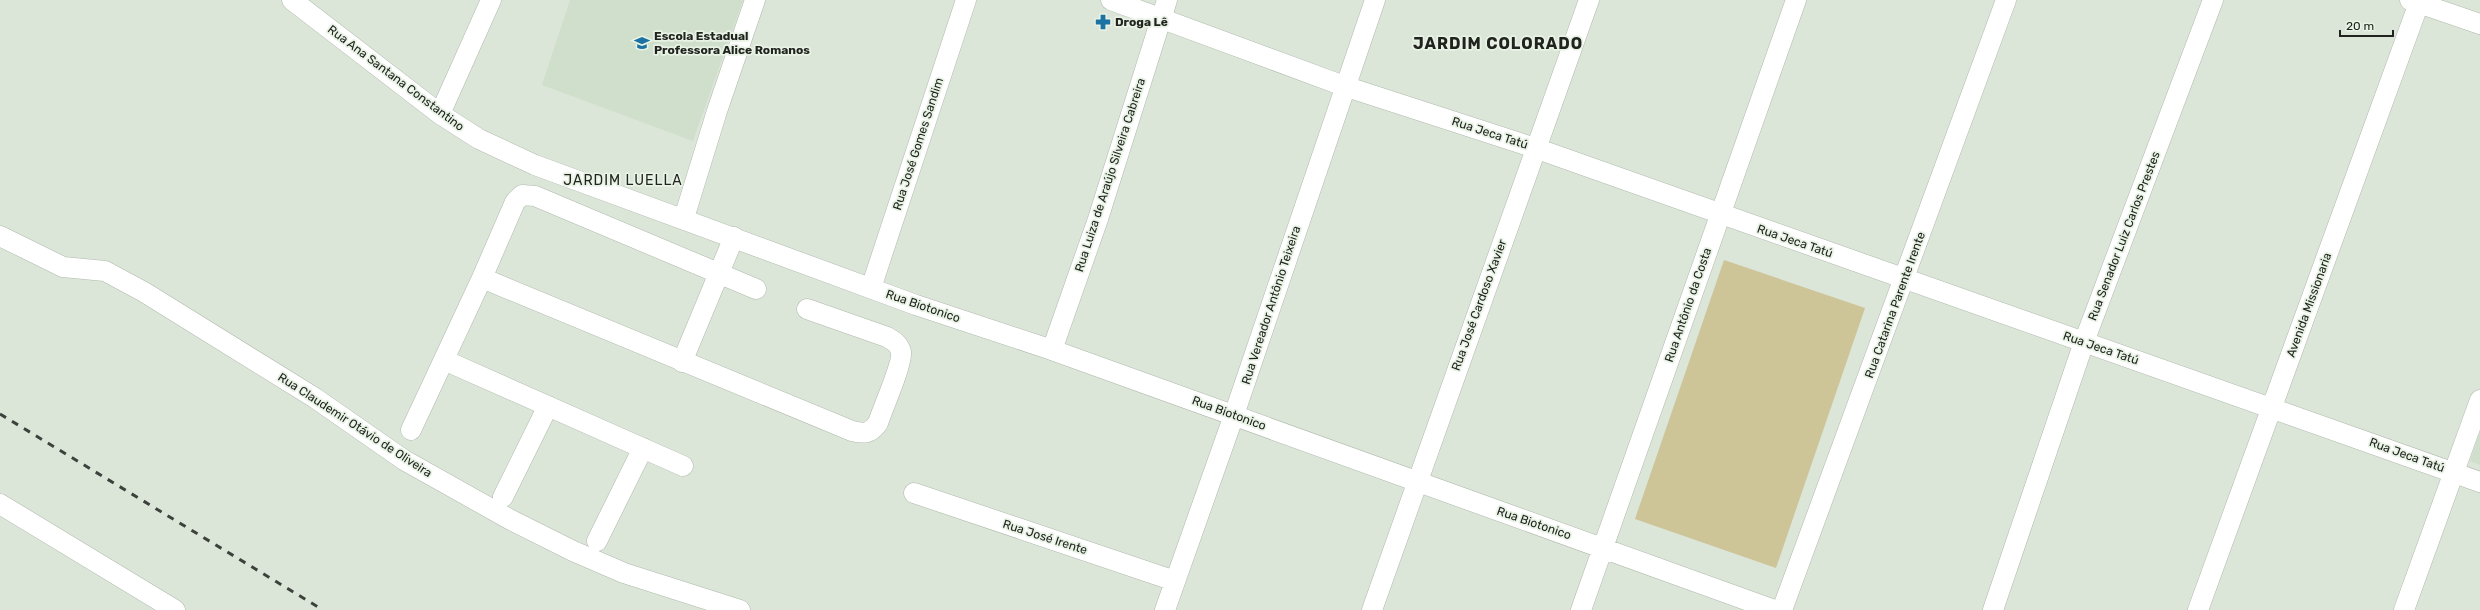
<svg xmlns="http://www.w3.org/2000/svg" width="2480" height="610" font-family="Rubik,sans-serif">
<rect width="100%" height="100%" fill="#dbe5d8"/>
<!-- built -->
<path fill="#cfdfcb" d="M570,0H743L693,141L542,85Z
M2480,432V465L2470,461Z"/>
<!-- green -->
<path fill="#cdc498" d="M1724,260L1865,308L1776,568L1635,519Z"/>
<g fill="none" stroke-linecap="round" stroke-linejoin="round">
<!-- minor casing -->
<g stroke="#b0baad" stroke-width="21">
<path id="minor" d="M292,0L440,114L479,139L535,165L916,305L1052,350L1774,610
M1111,0L1344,86L1535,148L2480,482
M2410,0L2480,24
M440,114L491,0
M684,218L717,111L755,0
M0,236L63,267L105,271L144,292L315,398L404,460L511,520L573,551L624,573L740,610
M871,288L966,0
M756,289L535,196L522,195L515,202L482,278L852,431C864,434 870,434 878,423C882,410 903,363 901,352C899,344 894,341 887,337L807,309
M1052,350L1098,219L1167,0
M444,360L683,466
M682,362L734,237
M411,430L482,278
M914,493L1175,581
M503,497L548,406
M0,504L175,610
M597,541L643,448
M1165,610L1234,415L1375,0
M1372,610L1589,0
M1581,610L1796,0
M1782,610L2006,0
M1993,610L2084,342L2213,0
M2198,610L2420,0
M2404,610L2480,400"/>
</g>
<!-- minor -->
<use href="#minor" stroke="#fff" stroke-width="20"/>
<!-- rail -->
<path stroke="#3d413b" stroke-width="3" stroke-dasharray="7 7" stroke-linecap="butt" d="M0,414L323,610"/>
</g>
<!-- icons -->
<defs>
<g id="pharmacy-bare" transform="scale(1.2)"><path d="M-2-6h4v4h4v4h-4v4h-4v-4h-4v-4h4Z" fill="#1c73a3" stroke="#e8f3e5" stroke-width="2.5" paint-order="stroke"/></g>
<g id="school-bare" transform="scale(1.2)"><path d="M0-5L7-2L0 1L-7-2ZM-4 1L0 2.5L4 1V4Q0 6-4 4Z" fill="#1c73a3" stroke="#e8f3e5" stroke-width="2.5" paint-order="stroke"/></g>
</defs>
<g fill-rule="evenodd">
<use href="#pharmacy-bare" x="1103" y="22"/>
<use href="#school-bare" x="642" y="43"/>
</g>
<g text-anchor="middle" stroke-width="3.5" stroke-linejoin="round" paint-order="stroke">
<!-- poi labels -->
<g font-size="12" font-weight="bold" fill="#20231e" stroke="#e8f3e5" text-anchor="start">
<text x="1115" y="26">Droga Lê</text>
<text x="654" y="40">Escola Estadual<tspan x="654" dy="14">Professora Alice Romanos</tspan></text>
</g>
<!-- street labels -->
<g font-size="12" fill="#20231e" stroke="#e8f3e5">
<text transform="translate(396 78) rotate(37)" y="4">Rua Ana Santana Constantino</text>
<text transform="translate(1490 133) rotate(18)" y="4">Rua Jeca Tatú</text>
<text transform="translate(918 144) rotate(-72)" y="4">Rua José Gomes Sandim</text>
<text transform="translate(1110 175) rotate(-72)" y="4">Rua Luiza de Araújo Silveira Cabreira</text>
<text transform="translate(2124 236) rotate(-69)" y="4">Rua Senador Luiz Carlos Prestes</text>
<text transform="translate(1795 241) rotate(19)" y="4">Rua Jeca Tatú</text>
<text transform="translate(1271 305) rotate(-72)" y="4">Rua Vereador Antônio Teixeira</text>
<text transform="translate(1479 305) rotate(-70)" y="4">Rua José Cardoso Xavier</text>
<text transform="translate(1688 305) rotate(-71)" y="4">Rua Antônio da Costa</text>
<text transform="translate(1895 305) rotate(-70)" y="4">Rua Catarina Parente Irente</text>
<text transform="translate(2309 305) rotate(-70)" y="4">Avenida Missionaria</text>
<text transform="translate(923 306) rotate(19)" y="4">Rua Biotonico</text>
<text transform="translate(2101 348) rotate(19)" y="4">Rua Jeca Tatú</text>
<text transform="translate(1229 413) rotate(20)" y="4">Rua Biotonico</text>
<text transform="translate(355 425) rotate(33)" y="4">Rua Claudemir Otávio de Oliveira</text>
<text transform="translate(2407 455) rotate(20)" y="4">Rua Jeca Tatú</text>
<text transform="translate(1534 523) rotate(19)" y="4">Rua Biotonico</text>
<text transform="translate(1045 537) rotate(18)" y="4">Rua José Irente</text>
</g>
<!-- quarter labels -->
<g font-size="14" letter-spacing="1" fill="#20231e" stroke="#e8f3e5">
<text x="623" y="185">JARDIM LUELLA</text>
</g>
<!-- district labels -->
<g font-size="16" font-weight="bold" letter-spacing="1" fill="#20231e" stroke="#e8f3e5">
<text x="1498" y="49">JARDIM COLORADO</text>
</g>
</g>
<!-- scale -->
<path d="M2340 30v6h53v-6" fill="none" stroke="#20231e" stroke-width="2"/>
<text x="2346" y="30" font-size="12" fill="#20231e" stroke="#e8f3e5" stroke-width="3" paint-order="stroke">20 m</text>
</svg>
